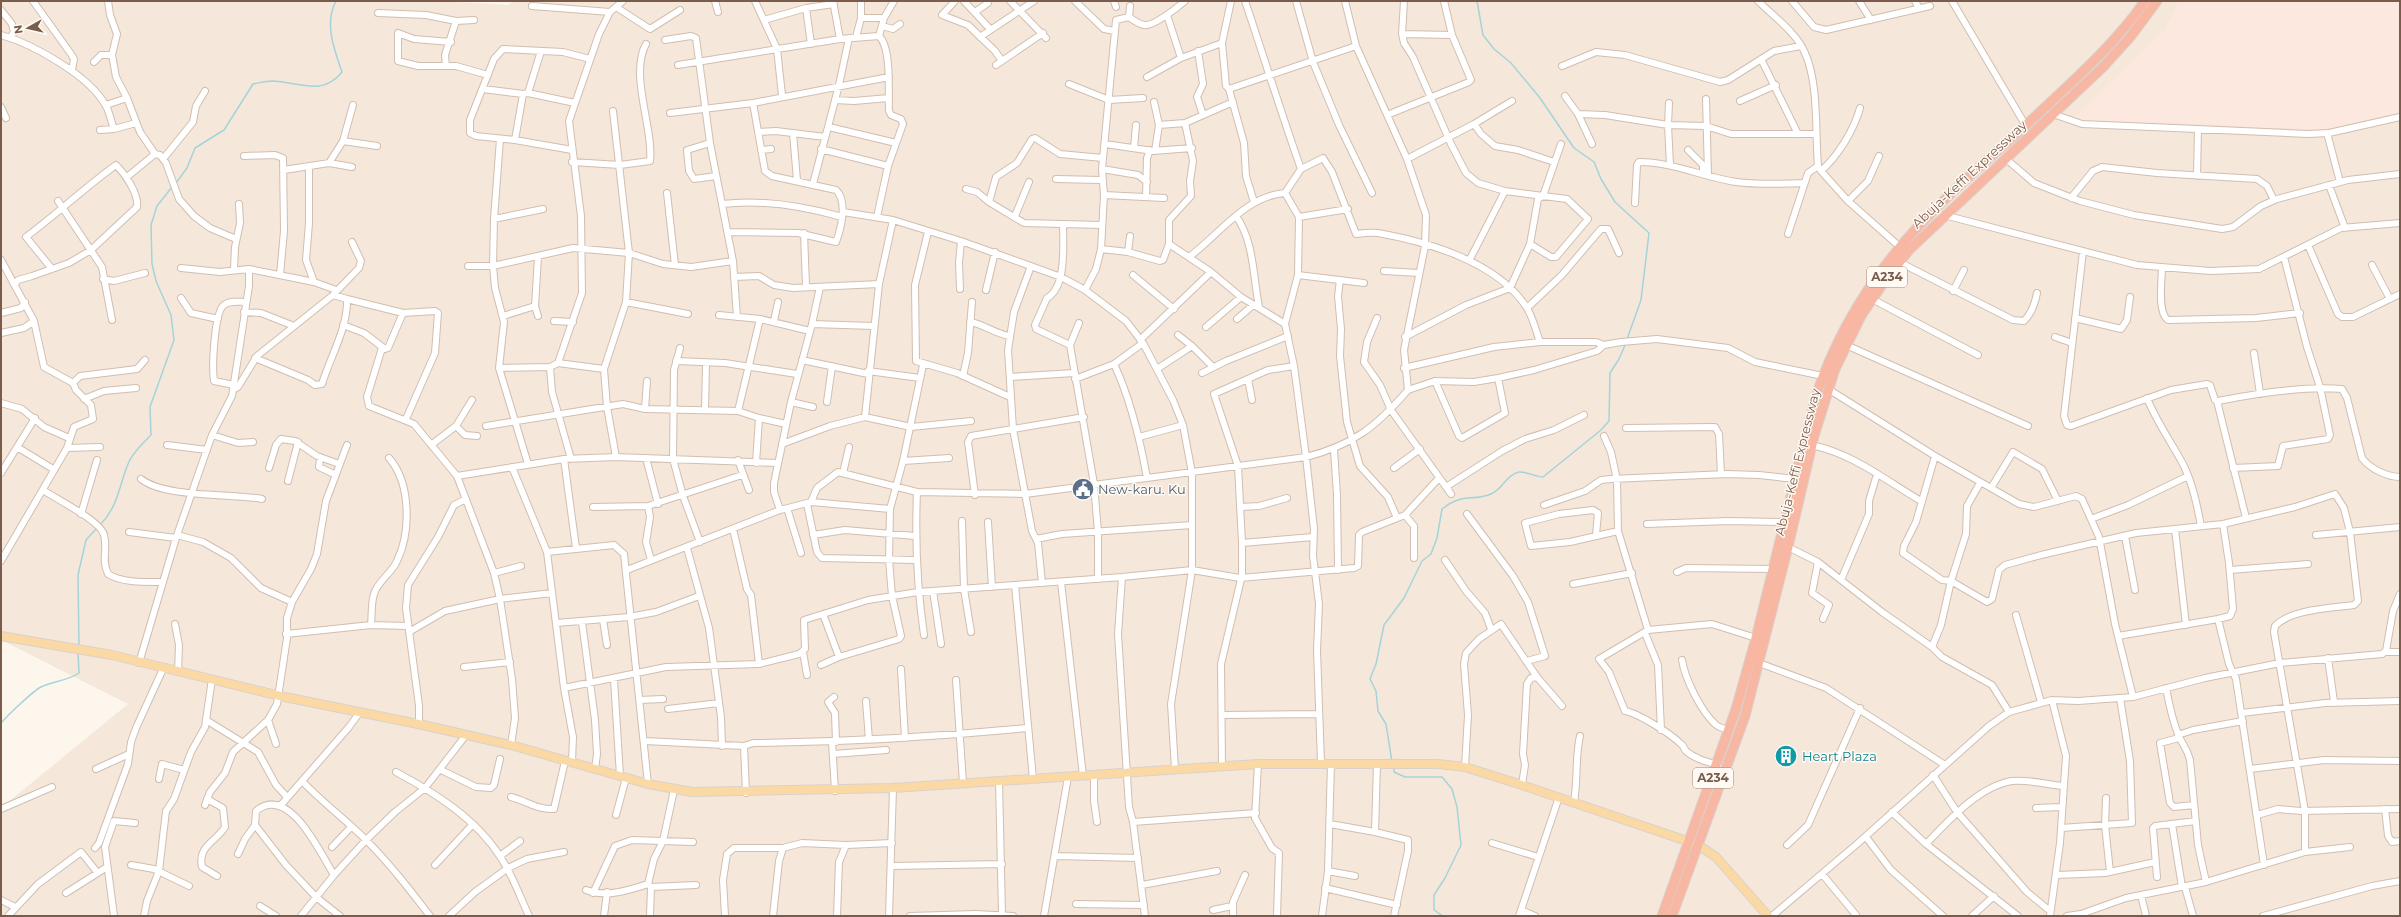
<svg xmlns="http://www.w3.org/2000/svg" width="2401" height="917" font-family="Montserrat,sans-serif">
<rect width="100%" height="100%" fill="#fdf6ec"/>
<!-- residential -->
<path fill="#f5e8da" d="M1,1H440L508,5L513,1H2400V916H1V808L128,704L1,640Z"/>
<!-- commercial -->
<path fill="#fde8e0" d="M2179,1H2400V112L2324,130L2176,123H2093L2072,120L2165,30Z"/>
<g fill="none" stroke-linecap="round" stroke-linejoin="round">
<!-- stream -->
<path stroke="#a5d3da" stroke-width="1.5" d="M1477,1L1483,35L1494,49L1511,63L1540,98L1574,148L1594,162L1601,179L1615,202L1649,233L1641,300L1627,339
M176,183L187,168L195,148L224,130L253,84C259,83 266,81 272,81C299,82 322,97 342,72C334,49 324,23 336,1
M100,525C118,507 119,486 128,464C132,453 143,443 151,435L150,407L174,340L171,315L156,281L152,264L151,225L157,206L172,187
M79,646L78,575L86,540L97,528
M1,723C8,715 33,691 41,687C54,681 67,681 79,673L78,652
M1392,762L1386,724L1378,711L1376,691L1370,679L1376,664L1384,625L1404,598L1422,561L1431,554L1437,538L1442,509C1464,492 1471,502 1491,494C1503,489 1506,475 1519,472C1525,471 1536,477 1543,477L1601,430L1609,421L1610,373L1619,359L1626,343
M1394,768V772L1405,777H1442L1452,789L1457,807L1461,845L1445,878L1434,895V910L1443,916"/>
<!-- minor casing -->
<g stroke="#d1beb0" stroke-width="8">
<path id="minor" d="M33,1L71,54L74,59L72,70
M108,1L110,15L117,34L112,55L116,77L127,98L140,132L155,154L160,155L166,163L179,199L194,216L210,228L236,239
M715,1L718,12
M755,1L777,49L782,95
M833,1L840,39
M955,1L942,15L968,25L995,51L1002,61
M964,1L990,29
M1010,1L1046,38
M1075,1L1104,29L1115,31
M1114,1L1116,7
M1231,1L1222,43L1226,86L1229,89L1244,143L1246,176L1254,202
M1245,1C1264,57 1281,113 1301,169
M1296,1L1313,62L1339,125L1372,193
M1404,1L1402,34L1404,43L1413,57L1451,144L1466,173L1478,183L1505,191L1567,199L1588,219L1556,257H1551L1530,244
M1758,1C1773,16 1797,33 1805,53C1819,84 1815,132 1818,166L1821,171L1848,201L1900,247
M1792,1L1814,27L1826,30L1930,6
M1859,1L1871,20
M1915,1L1919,8
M1952,1L2026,126
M532,6L610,12
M616,7L650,29L680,10
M806,8L811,44
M1,10L12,24L14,32L10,38
M975,12L988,3
M378,13L426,15L456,21L474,20
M1167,15L1181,58
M1129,17L1130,6
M861,18H884
M764,20L806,8L834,4
M882,26L893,29L900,24
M1402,34L1452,35
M1,35C33,44 90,76 106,106C110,113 111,122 114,129
M879,36L884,18L894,1
M856,37L861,18V1
M980,37L1034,1
M665,40L691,36L696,38L710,143L733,261L737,317
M451,42L414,39L398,33V61L418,66H456L488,75
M1198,51L1203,84L1197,97L1203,115
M1761,59L1798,134
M94,62L101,55H112
M678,65L840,39L879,36C892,48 888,93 889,111L891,115L901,119L903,124L888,166L877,217
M996,65L1043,33
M446,66L445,55L456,21
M1562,66L1596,52L1625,55L1720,82L1728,80L1774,51L1801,46
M1147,77L1181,58L1222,43
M1069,84L1109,100L1143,98
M483,89L523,94
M1229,89L1356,46
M528,93L541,51
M1565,96L1578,114L1592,144
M1706,99L1708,175
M835,100L854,101L889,98
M1740,101L1776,85
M1154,102L1159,125L1155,151
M1669,103L1668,125L1670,165
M106,105L127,98
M1,107L6,118
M613,111L629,253L626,302L604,369L607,407L616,457
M670,113L753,103L889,77
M1578,114L1605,115L1668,125L1706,126L1731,134H1815
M2053,114L2082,124L2308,134L2329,133L2400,117
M1387,115L1469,82L1471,80L1452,35L1444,1
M1474,124L1481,134L1495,146L1518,150L1554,162
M1159,125L1185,123L1233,102
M829,127L896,143
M100,130L114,129L136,123
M758,132L776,131L825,137
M793,133L797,180
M2327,133L2340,182
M500,139L494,219L493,266L495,288L504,322L499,368L528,464
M515,140L523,94L528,93L575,103
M343,141L377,146
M710,143L687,150L689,171L694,179L716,176
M1105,144L1153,151L1192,148
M1134,148L1136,125
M821,149L888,166
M572,150L515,140L476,136L470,133V120L494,59L503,49L563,52L590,59
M761,150L771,149
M1688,150L1703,165V174
M244,156L275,155L283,158L284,231L280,275
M2005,158L2034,183L2080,201L2134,215L2222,229L2233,227L2261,206L2277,199L2348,180L2400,174
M163,159L193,122L196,106L205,91
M1407,159L1474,124L1512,101
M572,162L620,165L650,161C654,130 629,74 646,44
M329,163L352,167
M309,166V223L306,260L314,282
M1102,169L1138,175L1147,182
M284,170L329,163L343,141L353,105
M1821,171C1838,156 1854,130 1860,108
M2197,176L2198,129
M127,177L155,154
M1056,179L1101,180
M813,184L839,85L849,38
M2329,185L2345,228
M966,189L977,192L989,202L1024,223L1102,225
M667,193L675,265
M1285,193L1301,169L1323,158L1332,172L1356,234C1363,233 1371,232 1378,233C1428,242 1498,262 1527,308C1533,318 1536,331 1540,342
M1104,195L1164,198
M1146,197L1147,158L1150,150
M2071,198L2093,171L2102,167L2157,173L2257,179L2267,186L2274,200
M58,201L102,267L112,320
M1848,201L1868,181L1879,156
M989,202L996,177L1017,163L1032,139L1035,138L1060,154L1103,158
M1635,203L1637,165L1639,162C1673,162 1703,177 1736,182C1758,185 1781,184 1804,183
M722,204C763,199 803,206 842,217
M843,212L893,220L961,241L1061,277L1085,290L1126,321L1143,343L1173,400L1183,425L1192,473V570L1171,704L1175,769
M1944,215L2137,265L2210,271L2259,269L2341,228L2400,223
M1015,216L1029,182
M1236,216C1254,241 1253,276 1259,307
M1299,217L1348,209
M494,219L543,209
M1063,224C1063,244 1067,287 1047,298L1035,325L1036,329L1070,345
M728,232L798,233L836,242C841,229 848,201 836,190L772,176L765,171L753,103
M928,232L915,285L916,361L957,373L1010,397
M804,233L806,286
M1788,234L1808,173L1818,166
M1169,244L1211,272L1241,297L1285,324
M2308,245L2338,314L2342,317H2353L2400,294
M1101,249L1128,252L1160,261L1163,260L1169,244V220L1191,196L1190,181L1193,161L1185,123
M2083,251L2064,416L2067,425L2071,426L2171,390L2207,384L2210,385L2215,400L2218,401C2258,393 2302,386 2342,389L2347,398L2362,458C2369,468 2387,477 2400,477
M1128,252L1130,236
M1189,257C1219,235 1245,196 1285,193
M1470,259L1505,191
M1,260L34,321L44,367L73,383L76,390L91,405L93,419L74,427L67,448L1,561
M1899,262L2013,320L2024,321C2032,313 2035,304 2037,293
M2372,265L2390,299
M468,266H493L573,248L629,253L663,264L691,267L733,261
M1031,266L1014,312L1008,350L1013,429L1032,531L1038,543L1042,583
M2162,267C2162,279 2157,313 2168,320L2256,318L2300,313
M181,268L220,272L249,269L314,282L336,290
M234,269L235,247L240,223L239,204
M1384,271L1419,273
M1133,275L1174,309
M1298,275L1364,283
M734,277L759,276L774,285L793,288L879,284
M103,279L114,281L145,273
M1340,280L1338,296L1341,329L1340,356L1347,422L1360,466L1388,497L1397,518
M15,284L18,280L32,276L69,263L91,250L137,207C139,194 125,174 116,165C84,188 57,214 26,237L52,269
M960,289L959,263L961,241
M986,290L995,252
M1085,290L1096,269L1101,249L1104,195L1102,169L1116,20L1129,17C1133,20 1139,24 1144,25C1153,27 1178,7 1185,1
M1953,291L1964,270
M181,298L191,313L218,319
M347,299L403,313L435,311L438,313L435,353L406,419
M1872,299L1978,355
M626,302L688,314
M1527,308L1561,276L1601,229H1608L1619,253
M244,312L261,313L294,326
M1,313L21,308L25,302
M719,315L760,319L810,331
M503,316L535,306
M538,316L535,306L538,257
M1377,318L1367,342L1364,362L1380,385L1391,410L1451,494
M2075,318L2121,329L2127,320L2130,297
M1237,319L1253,305
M554,321L573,322
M774,321L778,302
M970,322C983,324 994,333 1009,336
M1079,323L1070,345L1094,484L1098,532V579
M812,324L874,326
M343,325L364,333L385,349L388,348L403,313
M1206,327L1241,297
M1,333L24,328L34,321
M1178,335L1192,346L1213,367
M1405,337L1466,305L1510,288L1530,244L1538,199L1543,196L1561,144
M2055,337L2072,343
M1140,340L1211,272
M1846,345L2028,426
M382,348L367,397L369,406L414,424L457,476L494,573L500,599L512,679L515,718L511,745
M680,348L674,370L673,459L683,496L700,542
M2254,353L2260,394
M255,358L308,380L315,385L322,384C330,357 348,328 347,299L333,295
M802,360L868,374
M676,361L725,363L797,374
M558,363L582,293L581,216L569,121L599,34L610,12L623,1
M1114,364C1131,400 1140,439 1147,478
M550,367L552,392L571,459
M499,368L550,367L558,363L604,369
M1404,368L1494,347L1540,342H1596L1604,345
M1157,369L1192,346
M868,371L920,378
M1202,373L1226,361L1288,336
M963,376L968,353L972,302
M1010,377L1074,373
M1075,379L1114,364L1143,343
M1248,379L1252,400
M1435,381L1459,436L1462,438L1505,413L1498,378
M73,383L80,376L137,369L145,360
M234,385L214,381C212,368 214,312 224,305C230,300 239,302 246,302
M1828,389L1935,456L2019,504L2034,507L2076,496L2082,499L2099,537L2115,624L2133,697
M233,390L238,387L257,356L333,295L359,268L361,261L352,242
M1408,390L1435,381L1474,382L1498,378L1534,370L1597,351L1604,345L1621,342L1657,339L1728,348L1755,362L1823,376
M2147,398C2157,423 2172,443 2184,466C2193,485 2197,505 2201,526
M84,399L104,391L136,388
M2217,401L2246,518
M791,402L813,407
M827,402L832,366
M1,403L22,409L44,427L69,438
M645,409L647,381
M705,410L706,363
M738,411L760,319
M865,417L879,284L893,220
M456,426L465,435L477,436
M486,426L623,404L645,409L738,411L759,418
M1626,428L1715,427L1719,434L1721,474
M212,435L238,443L253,442
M1604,436L1611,452L1617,480L1618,531L1648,630
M1139,437L1183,425
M782,444L830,426L865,417L911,427L971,421
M167,445L207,450
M431,445L456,426L472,400
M1811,445C1852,453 1885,480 1921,501
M17,447L53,469
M67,448L100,447
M1334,450L1337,495L1338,570
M1935,456L1916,522L1904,546L1903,553L1942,580L1951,581L1987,602L1992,599L1999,570L2005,565L2041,555L2136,533L2223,524L2295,507L2335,494L2344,508L2350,532L2358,601L2354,605C2332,608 2291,609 2275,626L2274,632L2305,811V852
M320,458L319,467L334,474
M646,458L658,504
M564,459L576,548
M738,460L749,490
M903,461L949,458
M756,463L759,418L786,424
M512,467L547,552L564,688L573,737L572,762
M269,468L276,445L281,439L295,441L317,456L339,464
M1394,468L1420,449
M2233,468L2278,466L2283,446L2328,439L2330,435L2320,387L2307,347L2284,257
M1,473L35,418
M843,473L849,447
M457,476L564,459L616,457L778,463
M141,479C165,498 230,493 262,499
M288,481L298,442
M1446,487L1502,451L1525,439L1554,430L1584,415
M1991,488L2013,452L2042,469L2058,501
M43,490C56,499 101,521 104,535C108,549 101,559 108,574C122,583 146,582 163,582
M917,492C915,541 917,587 924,635
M975,495L968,442L971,436L1084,417
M811,502L817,488L838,472L917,492L1025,494L1306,457L1294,366L1285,324L1298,275L1299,217L1285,193
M807,504L817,552L822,558L916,560
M1544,505L1585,491L1601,480L1611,479L1727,474L1759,475L1795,479
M648,506L650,517L646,542L651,560
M593,507L648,506L742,475
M1241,507L1259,506L1287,498
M787,508L801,553
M780,510L774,492V483L791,402L812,324L820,287
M81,514L97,460
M1467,514L1513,576L1528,602L1545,656L1527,661
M1405,515L1414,526V558
M2091,519L2128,505L2188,476
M962,521L964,589L971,632
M988,522L992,587
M1647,524L1728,521L1784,522
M2223,524L2229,563L2233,609L2230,616L2218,619L2229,664L2236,679L2264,865
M733,529L747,589L751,595L759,664
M2175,529L2186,625
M129,532L176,538
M177,535L203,542L231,558L261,588L292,602
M813,535L845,530L915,536
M1596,535L1598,513L1593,510L1559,514L1525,523L1531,546L1570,542L1618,531
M2316,535L2400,527
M2125,536L2135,590
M1036,539L1062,534L1192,525
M1242,543L1313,537
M1788,547L1818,562L1882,612L1932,647L1942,657L1992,685L2009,712
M687,548L709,628L721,717L722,746
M547,552L614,545L624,554L648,784
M1445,560L1466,591L1485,613L1491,629
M1818,562L1812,593L1829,605L1823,619
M627,570L780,510L811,502L890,509
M2230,570L2308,564
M1677,572L1686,568L1773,569
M494,573L521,566
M1122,577L1118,634L1129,807L1133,822L1145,916
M1841,580L1869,514V501L1877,474
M1061,582L1083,776
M1573,584L1632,573
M1015,585L1033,779
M933,591L941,644
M823,614L839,657
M2016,615L2041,702
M603,620L607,645
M582,622L595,720L597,754L595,769
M556,623L629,617L656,612L699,596
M175,624L179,645L178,672
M371,625C372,615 371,603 374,594C377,582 392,573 397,561C411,532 411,483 389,458
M409,632L445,611L500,599L552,593
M1645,633L1658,665L1661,730
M286,634L371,625L408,626
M2118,636L2218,619
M1932,647L1941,625L1951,581L1966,534L1967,506L1980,483
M803,652L807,675
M2385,652H2400
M2328,658L2334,702
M1682,660C1685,679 1701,711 1715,724C1719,728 1725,729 1730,730
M139,663L176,538L212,435L232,396L249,286V269
M1759,663L1826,688L1945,765
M821,665L839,657L899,639L901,636L892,596L889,560L890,509L903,461L923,365
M464,667L510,662
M901,669L905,738
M1537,677L1562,706
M614,679L620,776
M956,680L963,783
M564,688L666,667L759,664L799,654L805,649L804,620L868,600L918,592L1122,577L1192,570L1240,578L1354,568L1358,566L1359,535L1362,532L1405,515L1439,478
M2166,688C2169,704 2172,719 2178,734C2182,745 2187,747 2190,760L2198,845L2206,882
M834,697L828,702L835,713L836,742
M639,700L663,699
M866,701L869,740
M668,709L719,703
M2242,713L2325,703L2400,701
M1222,715L1319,714
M206,720L258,752L276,785L287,797
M268,720L276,744
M419,724V706L406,608L408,585L438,537L454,505L466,499
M2178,735L2193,730L2243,721
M2179,738L2160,743L2170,803L2174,807L2194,805
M645,741L744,746L753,743C845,742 936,737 1027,728
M832,742L835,791
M744,746L746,793
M833,754L886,750
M1321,763L1317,650L1319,604L1313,556L1314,529L1306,457C1353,445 1376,427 1408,390L1404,350L1425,246L1426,215L1407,159L1356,46L1345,1
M1258,764L1255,818L1272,848L1279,853L1277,916
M1718,765C1707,762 1695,759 1686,751C1684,749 1684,746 1681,744C1671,734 1638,713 1625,711L1609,672L1599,659L1648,630L1712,624L1756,638
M1222,766L1221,664L1242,575V543L1238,466L1214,394L1268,370L1294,366
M1465,767L1468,715L1464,664L1466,653L1479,639L1501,624L1537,677L1531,678L1527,684L1523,754L1525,765L1522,785
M96,769L129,754
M2250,769L2324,760L2400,761
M441,770L476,787L491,788L494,785L500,759
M396,772C435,793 477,819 501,858C513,876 520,897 529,916
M1094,775V801L1097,822
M1933,775L1957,812L2027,892L2050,911
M159,779L162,764L184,770
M302,781C322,802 346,820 367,841C390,864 410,890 430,916
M999,781L1002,915
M511,797C527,801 537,810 554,809L565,761
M2106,798L2105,825L2110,872
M207,799L223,808L225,827C217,841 197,846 202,867L217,876
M1574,802C1578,780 1575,757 1580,736
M205,805L210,792L225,773L233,752L268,720L277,704L287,638V618L292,602L311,569L317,554L326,501L347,445
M281,805L349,727L360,712
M2036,808L2062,807
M1,809L52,787
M2385,809L2388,836L2392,842L2400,841
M1892,812L1926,844L2018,916
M616,815L626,778
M2257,815L2278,809L2301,811L2400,809
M1133,822L1256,813
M1330,824L1375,832L1408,840V851L1394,916
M2172,824L2182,887
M2061,828L2132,823L2130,761L2120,698
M1375,832L1377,763
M1866,837L1891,870L1943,916
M1492,843L1538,857
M1926,844C1947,822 1979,786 2012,781C2028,779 2048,785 2064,786
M1787,845L1808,825L1860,708
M332,847L351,827
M95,848L99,843L128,764L131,742L136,728L163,669
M238,854L245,839L255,825
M500,856L520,841
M1056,856L1138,858
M131,865L154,869L189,886
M435,865L473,824
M892,866L1002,864
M1328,871L1355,876
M1822,874L1856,915
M334,875C320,853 289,783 256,811L255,825L286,865L316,897L340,916
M2057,875L2105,873L2155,862
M2157,877L2153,828L2155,826L2196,821
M1142,885L1217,871
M651,887L696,885
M2185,887L2193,916
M1325,888L1397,905
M586,890C606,898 629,890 648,884
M66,893L107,867
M593,893L615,846L632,840L693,842
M2141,895L2146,916
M1,900L15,907
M1076,904L1144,905
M260,906L276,916
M1213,910L1232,906
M1521,910L1535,916
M8,916L38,884L81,852L97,872
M114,916L105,847L114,821L135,823
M144,916L147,901L159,871L166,811L174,799L191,752L205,727L212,679
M301,916L334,875L366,840L395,812L425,788L466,735
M449,916L475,892L508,868L527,859L564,852
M604,916L607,892
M650,916L651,887L648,884L654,859L663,841L674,790
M725,916L723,880L727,854L734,848H783L802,843L846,845L892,843
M773,916L779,861L783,848
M837,916L839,862L846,845
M889,916L893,788
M910,916L976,914L1013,916
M1044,916L1068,777
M1233,916V902L1245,875
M1322,916L1328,871L1331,763
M1519,916L1559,797
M1772,916L1857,844L1989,726L2009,712L2052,700L2078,701L2133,697L2205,678L2280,663L2382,654L2386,651L2393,611L2400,594
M1972,916L1994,896
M2050,916L2060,843L2066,756L2052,700
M2067,916L2081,914L2126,898L2206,882L2305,852L2350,847
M2263,916L2372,886L2400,881"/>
</g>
<!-- major casing -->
<g stroke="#dad1cd" stroke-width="10">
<path id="major" d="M1,636L112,655L280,696L423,725L511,745L648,784L692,792L893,788L1258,764H1438L1465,767L1522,785L1690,842
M1698,845L1716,857L1768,916"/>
</g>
<!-- highway casing -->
<g stroke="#dad1cd" stroke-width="11">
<path id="highway" d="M1662,916L1736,709L1756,638L1815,399C1834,341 1866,286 1906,240C1951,189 2006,145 2055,98C2087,68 2120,37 2145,1
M1672,916L1745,716L1788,547L1814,436L1835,369L1861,316L1884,282L1909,250L2103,67L2131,36L2157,1"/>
</g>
<!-- minor -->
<use href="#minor" stroke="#fff" stroke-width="6"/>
<!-- major -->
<use href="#major" stroke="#fbd9a5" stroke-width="8"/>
<!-- highway -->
<use href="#highway" stroke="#f7b7a3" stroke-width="9"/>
</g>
<!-- icons -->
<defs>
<g id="civic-disc" transform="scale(1.15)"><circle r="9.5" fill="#5c6f8a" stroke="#fffaf3"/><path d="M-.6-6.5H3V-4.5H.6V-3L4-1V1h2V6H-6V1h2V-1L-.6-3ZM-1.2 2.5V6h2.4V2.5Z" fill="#fff"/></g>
<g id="building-disc" transform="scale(1.15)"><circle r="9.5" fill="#0f9aa8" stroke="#fffaf3"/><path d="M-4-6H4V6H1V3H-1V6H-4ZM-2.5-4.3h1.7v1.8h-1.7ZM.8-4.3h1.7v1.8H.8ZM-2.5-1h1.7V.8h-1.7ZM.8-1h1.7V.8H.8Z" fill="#fff"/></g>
</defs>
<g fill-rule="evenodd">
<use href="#civic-disc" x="1083" y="489"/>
<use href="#building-disc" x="1786" y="756"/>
</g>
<g text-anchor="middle" stroke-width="3" stroke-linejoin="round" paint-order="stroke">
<!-- shield labels -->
<g fill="#fffaf3" stroke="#a28b7f" stroke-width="1">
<rect x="1867" y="267" width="40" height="20" rx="3"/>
<rect x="1693" y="768" width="40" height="20" rx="3"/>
</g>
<g font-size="12" font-weight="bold" fill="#7a5c4d">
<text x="1887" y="281">A234</text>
<text x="1713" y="782">A234</text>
</g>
<!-- street labels -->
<g font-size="13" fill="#7a5c4d" stroke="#fffaf3">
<text transform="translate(1969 174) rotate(-43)" y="5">Abuja-Keffi Expressway</text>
<text transform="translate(1797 462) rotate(-76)" y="5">Abuja-Keffi Expressway</text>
</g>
<!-- service labels -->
<g font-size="13" fill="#4e5e75" stroke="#fffaf3" text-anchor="start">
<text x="1098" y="494">New-karu. Ku</text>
</g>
<!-- culture labels -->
<g font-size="13" fill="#0d838f" stroke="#fffaf3" text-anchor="start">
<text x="1802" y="761">Heart Plaza</text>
</g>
</g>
<!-- border -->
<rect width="2401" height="917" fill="none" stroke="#7a5c4d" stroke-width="4"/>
<!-- north arrow -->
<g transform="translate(28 28) rotate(262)" stroke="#fffaf3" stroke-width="3" paint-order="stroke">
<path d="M0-3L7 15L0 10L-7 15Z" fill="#7a5c4d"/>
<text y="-6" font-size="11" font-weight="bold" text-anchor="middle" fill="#7a5c4d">N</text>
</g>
</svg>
